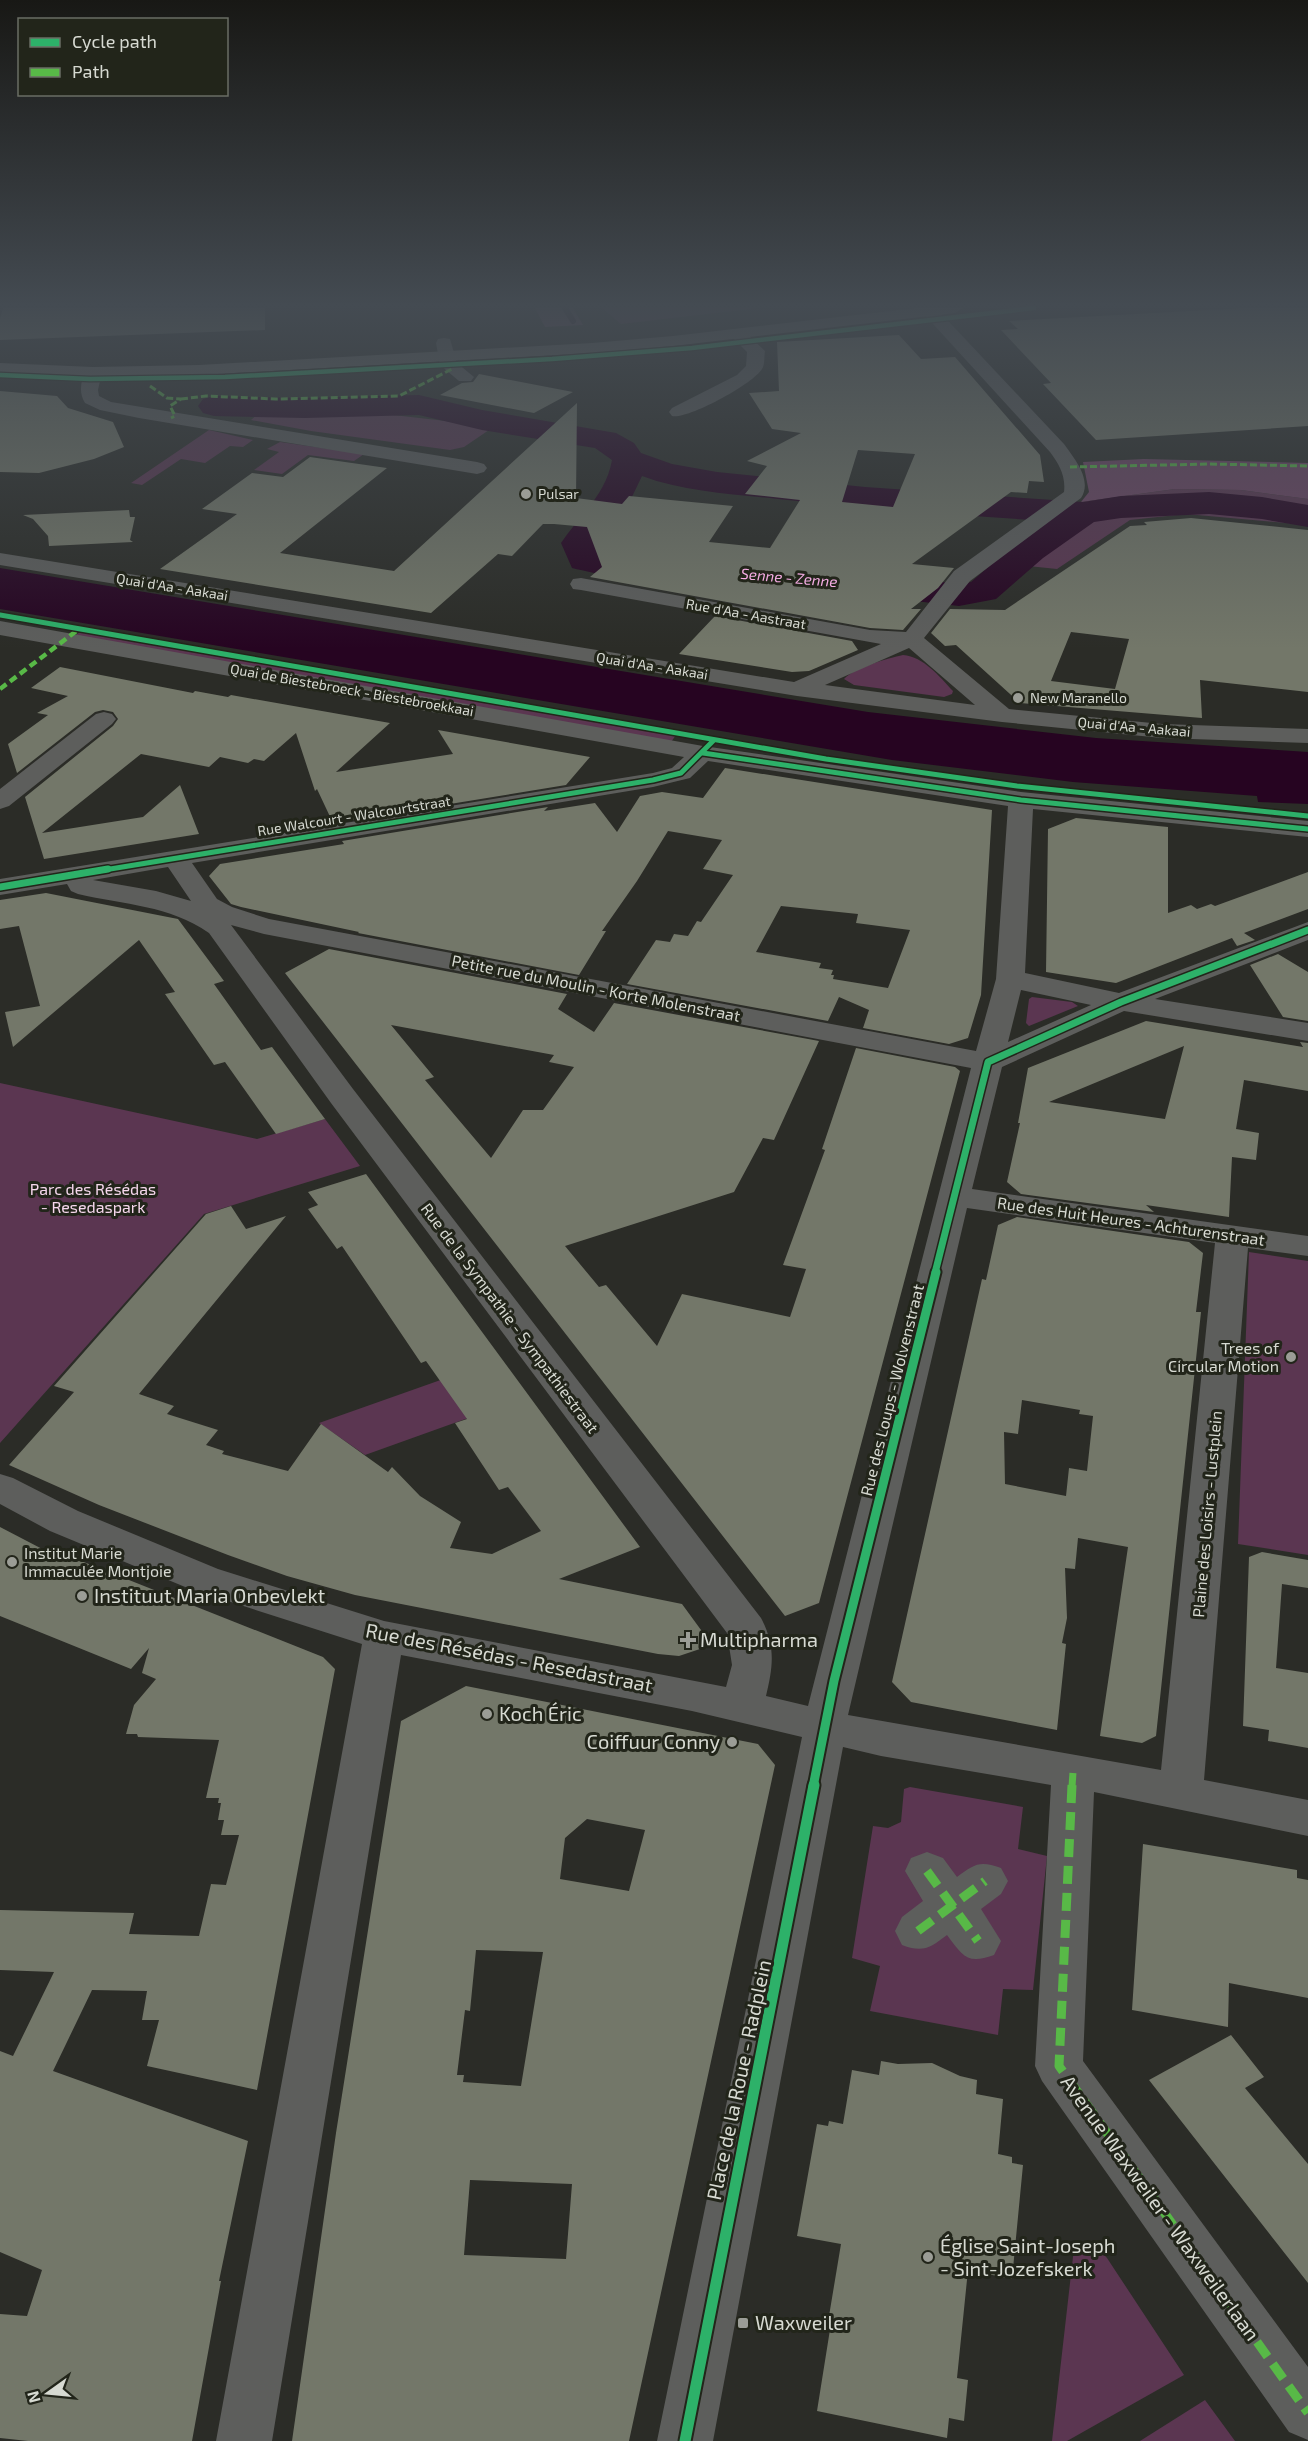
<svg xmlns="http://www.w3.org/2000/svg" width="1308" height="2441" font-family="'Exo 2',sans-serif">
<rect width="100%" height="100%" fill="#2b2c27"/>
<!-- green -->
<path fill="#5b3651" d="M602,308H758L621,324Z
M257,415H393L481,425L489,430L464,447L450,450L311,431L251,420Z
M209,430L253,440L243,447L230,446L205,463L181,459L142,485L131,483Z
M280,442L364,454L354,461L308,455L282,474L254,470L279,452L267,449Z
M1175,489L1241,490L1308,499V525L1186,514L1130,520L1057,569L998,563L1032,534L1081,502Z
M80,632L676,735L671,742L73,637Z
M903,655C924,657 939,676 953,691L952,694L944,697L854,685L844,679C854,668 888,658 903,655Z
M1032,997L1072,1002L1078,1006L1029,1026L1026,1023L1029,999Z
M0,1083L257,1139L325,1119L360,1166L204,1214L0,1443Z
M1249,1252L1308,1261V1555L1238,1544Z
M500,1359L527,1397L365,1455L319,1423Z
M910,1787L1023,1807L1018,1849L1047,1856L1033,1990L1003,1989L998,2035L870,2011L880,1966L852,1958L873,1826L888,1828L901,1822L904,1789Z
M1091,2241L1107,2258L1184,2375L1067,2441H1052L1074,2248Z
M1205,2400L1235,2441H1140Z"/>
<!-- forest -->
<path fill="#6e4564" d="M535,308H573L583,325L545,327Z
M1144,459L1308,463V499L1241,490L1175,489L1081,502L1089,492L1083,462Z"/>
<!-- water -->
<path fill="#260421" d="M0,568L868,712L1096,738L1308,752V804L1258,802L1257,796L1073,782L892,760L0,609Z"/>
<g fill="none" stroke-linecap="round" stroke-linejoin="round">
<!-- stream -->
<path stroke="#260421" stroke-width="6" d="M565,308L573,321"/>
<!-- river -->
<path fill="#260421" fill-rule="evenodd" d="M419,395L482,410L616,433L634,443L641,453L672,464L717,472L865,487L1083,502L1121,496L1209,492L1262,497L1308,505V527L1262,519L1209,514L1121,518L1094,522L1043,558L996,599L959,606L852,594L839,591L833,583L839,575L852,572L959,584L971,582L1017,542L1047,521C957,515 868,509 778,499C733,494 685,492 642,476L628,505L598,544L600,551L693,563L699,571L693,579C659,587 606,576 572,568L561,543C580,515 606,495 612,460L595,448L482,430L419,415L305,418L214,416L203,413L198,406L203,399L214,396L305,398Z"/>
</g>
<!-- building -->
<path fill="#737769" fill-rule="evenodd" d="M3,308H265V330L0,340V318Z
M1246,308H1308V426L1096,440L1043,384L1051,383L1001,330L1018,329L1009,321Z
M899,335L921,359L955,357L1040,455L1044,482L1029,481L1027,493L1011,492L912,564L954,568L938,588L911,609H921L903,630L870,628L590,577L602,567L587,527L554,524H543L512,556L498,554L431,613L160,569L237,514L202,509L252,473L283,477L310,457L387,468L280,553L394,571L577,403L576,498L622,504L629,496L733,506L709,542L770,548L800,500L745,494L767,466L747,461L801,433L772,429L749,393L779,391L777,342ZM858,450L915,454L893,507L842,502Z
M479,374L573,392L534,413L440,395L462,383L473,382Z
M0,391L57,396L68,408L113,422L124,447L94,459L39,473L0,472Z
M129,510L130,517H135L130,540L133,542L49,546L48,536L33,519L23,515Z
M1191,518L1308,530V692L1200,680L1202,718L1020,703L956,645L945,646L931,633L950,609L1005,610L1130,526L1147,525L1144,522ZM1071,632L1129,639L1115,689L1051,681Z
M715,616L852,641L858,650L809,671L792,672L679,654Z
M60,667L193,693L195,691L228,697L231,695L390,723L336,772L453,754L438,730L590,757L566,785L333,823L317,789L315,791L296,733L264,761L254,759L248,763L220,757L209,767L141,754L42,833L143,817L180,785L199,834L44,859L25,797L113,726L118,719L113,712L103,710L95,712L17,773L8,744L48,715L37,713L68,696L31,688Z
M725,768L992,810L981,995L968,1038L949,1044L863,1028L869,1010L839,997L828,1021L627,984L656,940L670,942L674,934L688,936L697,921L701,922L733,875L703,869L722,840L668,831L637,881L602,931H606L579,975L358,933L359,932L241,907L231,904L209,876L220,864L344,844L342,841L548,807L544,811L595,803L617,832L640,796L662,792L703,798ZM781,906L858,914L856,923L910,930L888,988L833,979L834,975H831L833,970L819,968L821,963L756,952Z
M1076,818L1168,827V913L1191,905L1197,909L1211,904L1215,906L1308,872V909L1244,933L1255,940L1237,946L1232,938L1116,983L1046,972L1048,829Z
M46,893L178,919L224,981L214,984L261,1050L272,1047L325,1119L276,1134L225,1062L214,1065L165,994L175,992L139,940L13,1047L5,1012L40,1006L19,926L0,929V900Z
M329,949L567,994L558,1009L594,1032L614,1003L819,1041L774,1140L763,1138L734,1192L565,1246L599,1287L606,1285L657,1346L682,1294L790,1317L806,1269L783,1265L825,1150L822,1149L856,1048L955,1067L960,1071L819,1603L785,1616L285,973ZM391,1025L554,1055L549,1062L574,1067L543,1110H523L491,1158L425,1080L434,1077Z
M1278,954L1308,972V1021L1283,1017L1250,965Z
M1146,1021L1303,1047L1300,1042L1308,1043V1091L1244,1080L1236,1129L1259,1133L1256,1160L1232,1157L1229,1217L1146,1205L1154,1212L1021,1194L1007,1182L1020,1123H1018L1028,1068ZM1184,1046L1165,1119L1049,1102L1138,1065Z
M366,1174L640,1547L559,1579L682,1604L712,1645L679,1656L658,1654L355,1595L287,1576L228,1555L99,1505L9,1465L74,1392L54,1386L206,1214L231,1206L246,1229L286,1216L139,1394L174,1406L167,1414L218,1430L206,1445L224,1451L222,1454L288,1471L321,1424L388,1472L392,1467L420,1496L461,1522L450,1548L492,1554L541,1531L508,1487L499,1490L455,1423L467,1419L426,1361L421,1363L342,1246L337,1249L308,1209L318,1205L308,1192Z
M1017,1217L1189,1242L1203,1253L1196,1312H1201L1156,1736L1142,1743L1100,1736L1128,1547L1078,1538L1075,1569L1065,1568L1067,1618L1062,1643L1066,1644L1057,1730L911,1702L892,1682L982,1279L986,1280L998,1225ZM1022,1400L1080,1410L1079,1414L1093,1416L1087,1471L1069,1468L1066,1496L1005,1484L1004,1432L1018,1434Z
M0,1527L48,1552L51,1549L323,1657L335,1669L257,2090L147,2066L159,2020H142L147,1991L92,1990L53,2071L248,2141L219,2281H221L192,2441H28L0,2438V2314L27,2316L42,2270L0,2252V2051L13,2056L54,1972L0,1970V1910L134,1913L129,1934L199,1936L211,1884L226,1885L239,1835H221L224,1820H218L221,1803H218L219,1798H206L219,1740L138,1737L137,1734H126L134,1705L156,1679L142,1673L149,1648L131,1669L0,1616Z
M1262,1552L1308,1560V1588L1282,1584L1276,1668L1308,1673V1748L1268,1741L1269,1730L1243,1726L1249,1557Z
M466,1686L758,1744L775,1765L629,2441H292L336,2133L401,1721ZM587,1819L645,1830L629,1891L560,1879L565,1838ZM476,1950L543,1952L521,2086L463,2082L464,2075H457L465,2010L470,2011ZM470,2180L572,2184L566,2259L464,2255Z
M1143,1844L1297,1870V1878L1308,1880V1998L1229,1983L1228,2027L1132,2010Z
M1231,2035L1264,2077L1245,2088L1308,2164V2283L1149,2080Z
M881,2061L898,2064L932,2063L960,2076L977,2080L976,2094L1003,2099L998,2154L1012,2157V2163L1023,2165L1012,2279L968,2270L957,2378L968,2380L964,2421L949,2418L947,2438L817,2411L832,2317L829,2316L841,2244L797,2236L817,2124L828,2126L829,2121L843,2124L852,2070L879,2075Z"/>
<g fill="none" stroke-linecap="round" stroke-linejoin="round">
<!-- minor -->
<path fill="#5d5e5c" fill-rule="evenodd" d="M924,308H936L1064,444C1074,458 1093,480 1081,498L970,581L924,638L1009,709L1162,724L1308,729V743L1162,738L1002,722L797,696L0,565V553L794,682L881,644L581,590L573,589L570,584L573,579L581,578L870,630L906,632L954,571L1064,492C1066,476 1059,464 1050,452L924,314L922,311ZM909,648L975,705L825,685Z
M737,329L743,330L765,351C764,357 765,365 762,369C753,384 687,420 672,416L669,412L672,408L737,375L746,366L747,352L729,334Z
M444,338L450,339L457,363L474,377L471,381H459L440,365L436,343L438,339Z
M93,367L99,368L102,372L98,390L99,396L111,402L477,462L484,464L487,468L484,472L477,474L139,418L100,410L85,403C78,392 81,379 87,368Z
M0,621L703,746L1021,792L1308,821V837L1033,809L1025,973L1119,993L1308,922V940L1155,999L1308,1023V1041L1124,1011L1002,1067L972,1189L1308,1236V1256L1248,1248L1204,1780L1308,1800V1836L1094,1792L1083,2061L1308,2367V2440L1289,2432L1042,2081L1035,2066L1051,1785L881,1756L843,1747L713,2441H657L802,1737L692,1711L401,1655L272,2441H216L362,1644L190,1589L50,1531L0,1504V1474L13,1478L78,1511L218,1569L384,1621L726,1687L732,1665L727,1633L331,1103L209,933C169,905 125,905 78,894L71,891L67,884L0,895V879L653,773L672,768L684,757L0,635ZM708,761L1008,806L996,979L976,1051L269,919L232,907L217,899L192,863L653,787L690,778ZM168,867L191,901L156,891L93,880ZM231,925L264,934L971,1068L808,1706L766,1696C773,1667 776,1646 761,1618L353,1089ZM1021,990L1091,1005L1008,1042ZM967,1208L1215,1243L1161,1770L848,1715Z
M104,712L112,714L116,719L112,724L9,806L0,809V789L96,714Z
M927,1852L943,1858L957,1877C974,1864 980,1860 1001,1868L1008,1881L1001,1894L981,1909L1001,1941L994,1955C967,1965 963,1956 947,1935C930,1948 923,1953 902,1945L895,1931L902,1917L923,1901L905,1871L911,1858Z"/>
<!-- major -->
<path fill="#666763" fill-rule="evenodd" d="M917,308H963L955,313L673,346L592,353L199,375L93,377L0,373V363L93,367L199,365L592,343L673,336Z"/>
<!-- quiet-far3 -->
<path stroke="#58b947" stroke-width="3" stroke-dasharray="7 3" stroke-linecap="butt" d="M150,386L167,398L181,399L170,406L175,416L171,418
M181,399L206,396L276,399L399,396L454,368
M1070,467L1210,464L1308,466"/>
<!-- quiet-far2 -->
<path stroke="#58b947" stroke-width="4.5" stroke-dasharray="8 4.5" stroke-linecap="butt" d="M0,689L79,629"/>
<!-- quiet-far1 -->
<path stroke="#58b947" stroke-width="7" stroke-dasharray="14 7" stroke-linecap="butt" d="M1072,1787L1073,1772"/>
<!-- quiet -->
<path stroke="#58b947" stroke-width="9" stroke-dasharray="18 9" stroke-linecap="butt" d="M1072,1785L1059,2066L1308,2413
M927,1871L978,1941
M918,1931L985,1881"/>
<!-- cycleway-far4 casing -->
<g stroke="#22251a" stroke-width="7">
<path id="cycleway-far4" d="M0,375L90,379L225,377L552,359L692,348L1034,308"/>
</g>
<!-- cycleway-far3 casing -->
<g stroke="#22251a" stroke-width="8">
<path id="cycleway-far3" d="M0,615L826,759L1017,786L1308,816
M703,753L1021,800L1308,829
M98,871L653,780L681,773L713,741"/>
</g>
<!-- cycleway-far2 casing -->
<g stroke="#22251a" stroke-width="10">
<path id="cycleway-far2" d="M0,887L108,869
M935,1273L988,1062L1121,1002L1308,930"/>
</g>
<!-- cycleway-far1 casing -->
<g stroke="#22251a" stroke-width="13">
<path id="cycleway-far1" d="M813,1787L834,1681L936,1272"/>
</g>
<!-- cycleway casing -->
<g stroke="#22251a" stroke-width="15">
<path id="cycleway" d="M685,2441L814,1785"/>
</g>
<!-- cycleway-far4 -->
<use href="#cycleway-far4" stroke="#2db169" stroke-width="4.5"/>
<!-- cycleway-far3 -->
<use href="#cycleway-far3" stroke="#2db169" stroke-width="5"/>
<!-- cycleway-far2 -->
<use href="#cycleway-far2" stroke="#2db169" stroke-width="7"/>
<!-- cycleway-far1 -->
<use href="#cycleway-far1" stroke="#2db169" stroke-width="9"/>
<!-- cycleway -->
<use href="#cycleway" stroke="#2db169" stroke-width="11"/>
</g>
<!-- sky -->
<linearGradient id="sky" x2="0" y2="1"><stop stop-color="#181815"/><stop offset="0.47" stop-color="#444b52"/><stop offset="1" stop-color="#444b52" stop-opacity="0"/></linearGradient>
<rect width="1308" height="649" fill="url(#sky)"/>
<!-- markers -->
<g fill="#9b9d96" stroke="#22251a" stroke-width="2">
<circle cx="526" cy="494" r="6"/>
<circle cx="1018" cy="698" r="6"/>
<circle cx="1291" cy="1357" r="6"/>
<circle cx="12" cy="1562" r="6"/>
<circle cx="82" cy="1596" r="6"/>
<path d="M685 1631h6v6h6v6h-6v6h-6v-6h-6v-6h6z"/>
<circle cx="487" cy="1714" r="6"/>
<circle cx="732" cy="1742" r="6"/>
<circle cx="928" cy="2257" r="6"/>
<rect x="737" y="2317" width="12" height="12" rx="3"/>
</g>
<g text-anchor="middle" stroke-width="6" stroke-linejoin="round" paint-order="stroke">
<!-- far-poi labels -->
<g font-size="14" fill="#d7dad2" stroke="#22251a" text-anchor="start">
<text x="538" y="499">Pulsar</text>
<text x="1030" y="703">New Maranello</text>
</g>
<!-- far-street labels -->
<g font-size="14" fill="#d7dad2" stroke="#22251a">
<text transform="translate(172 587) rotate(9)" y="5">Quai d'Aa - Aakaai</text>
<text transform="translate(746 614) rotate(10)" y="5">Rue d'Aa - Aastraat</text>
<text transform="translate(652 666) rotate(9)" y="5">Quai d'Aa - Aakaai</text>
<text transform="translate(352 690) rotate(10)" y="5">Quai de Biestebroeck - Biestebroekkaai</text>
<text transform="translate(1134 727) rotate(5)" y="5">Quai d'Aa - Aakaai</text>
<text transform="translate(354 816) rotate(-9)" y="5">Rue Walcourt - Walcourtstraat</text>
</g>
<!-- far-water labels -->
<g font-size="15" font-style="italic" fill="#f5ace3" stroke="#22251a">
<text transform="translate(789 578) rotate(5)" y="5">Senne - Zenne</text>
</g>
<!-- street labels -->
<g font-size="16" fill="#d7dad2" stroke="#22251a">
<text transform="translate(596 988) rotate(11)" y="6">Petite rue du Moulin - Korte Molenstraat</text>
<text transform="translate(1131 1221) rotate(8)" y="6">Rue des Huit Heures - Achturenstraat</text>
<text transform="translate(510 1318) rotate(53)" y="6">Rue de la Sympathie - Sympathiestraat</text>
<text transform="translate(892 1390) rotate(-76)" y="6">Rue des Loups - Wolvenstraat</text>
<text transform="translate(1207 1514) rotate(-85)" y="6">Plaine des Loisirs - Lustplein</text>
</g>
<!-- park labels -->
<g font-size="16" fill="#f6d7ed" stroke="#22251a">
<text x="93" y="1195">Parc des Résédas<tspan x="93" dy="18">- Resedaspark</tspan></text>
</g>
<!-- poi labels -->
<g font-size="16" fill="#d7dad2" stroke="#22251a" text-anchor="end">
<text x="1279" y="1354">Trees of<tspan x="1279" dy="18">Circular Motion</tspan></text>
<text x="24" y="1559" text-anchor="start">Institut Marie<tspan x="24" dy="18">Immaculée Montjoie</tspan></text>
</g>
<!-- near-poi labels -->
<g font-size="20" fill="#d7dad2" stroke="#22251a" text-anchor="start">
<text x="94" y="1603">Instituut Maria Onbevlekt</text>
<text x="700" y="1647">Multipharma</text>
<text x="499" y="1721">Koch Éric</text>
<text x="720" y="1749" text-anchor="end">Coiffuur Conny</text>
<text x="940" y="2253">Église Saint-Joseph<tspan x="940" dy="23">- Sint-Jozefskerk</tspan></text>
<text x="755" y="2330">Waxweiler</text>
</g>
<!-- near-street labels -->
<g font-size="20" fill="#d7dad2" stroke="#22251a">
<text transform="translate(509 1658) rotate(11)" y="7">Rue des Résédas - Resedastraat</text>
<text transform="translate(739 2080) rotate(-78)" y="7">Place de la Roue - Radplein</text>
<text transform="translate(1160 2208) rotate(54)" y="7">Avenue Waxweiler - Waxweilerlaan</text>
</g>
</g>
<!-- legend -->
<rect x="18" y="18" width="210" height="78" fill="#22251a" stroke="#6a6d64" stroke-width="1.5"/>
<rect x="30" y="38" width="30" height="9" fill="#2db169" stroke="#6a6d64" stroke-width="1.5"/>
<text x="72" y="48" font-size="18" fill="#d7dad2">Cycle path</text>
<rect x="30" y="68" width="30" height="9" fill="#58b947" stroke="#6a6d64" stroke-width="1.5"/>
<text x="72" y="78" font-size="18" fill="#d7dad2">Path</text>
<!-- north arrow -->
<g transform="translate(48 2393) rotate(255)" stroke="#22251a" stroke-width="4.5" paint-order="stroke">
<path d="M0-4.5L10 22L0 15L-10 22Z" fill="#d7dad2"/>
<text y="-9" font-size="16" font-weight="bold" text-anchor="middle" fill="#d7dad2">N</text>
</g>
</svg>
